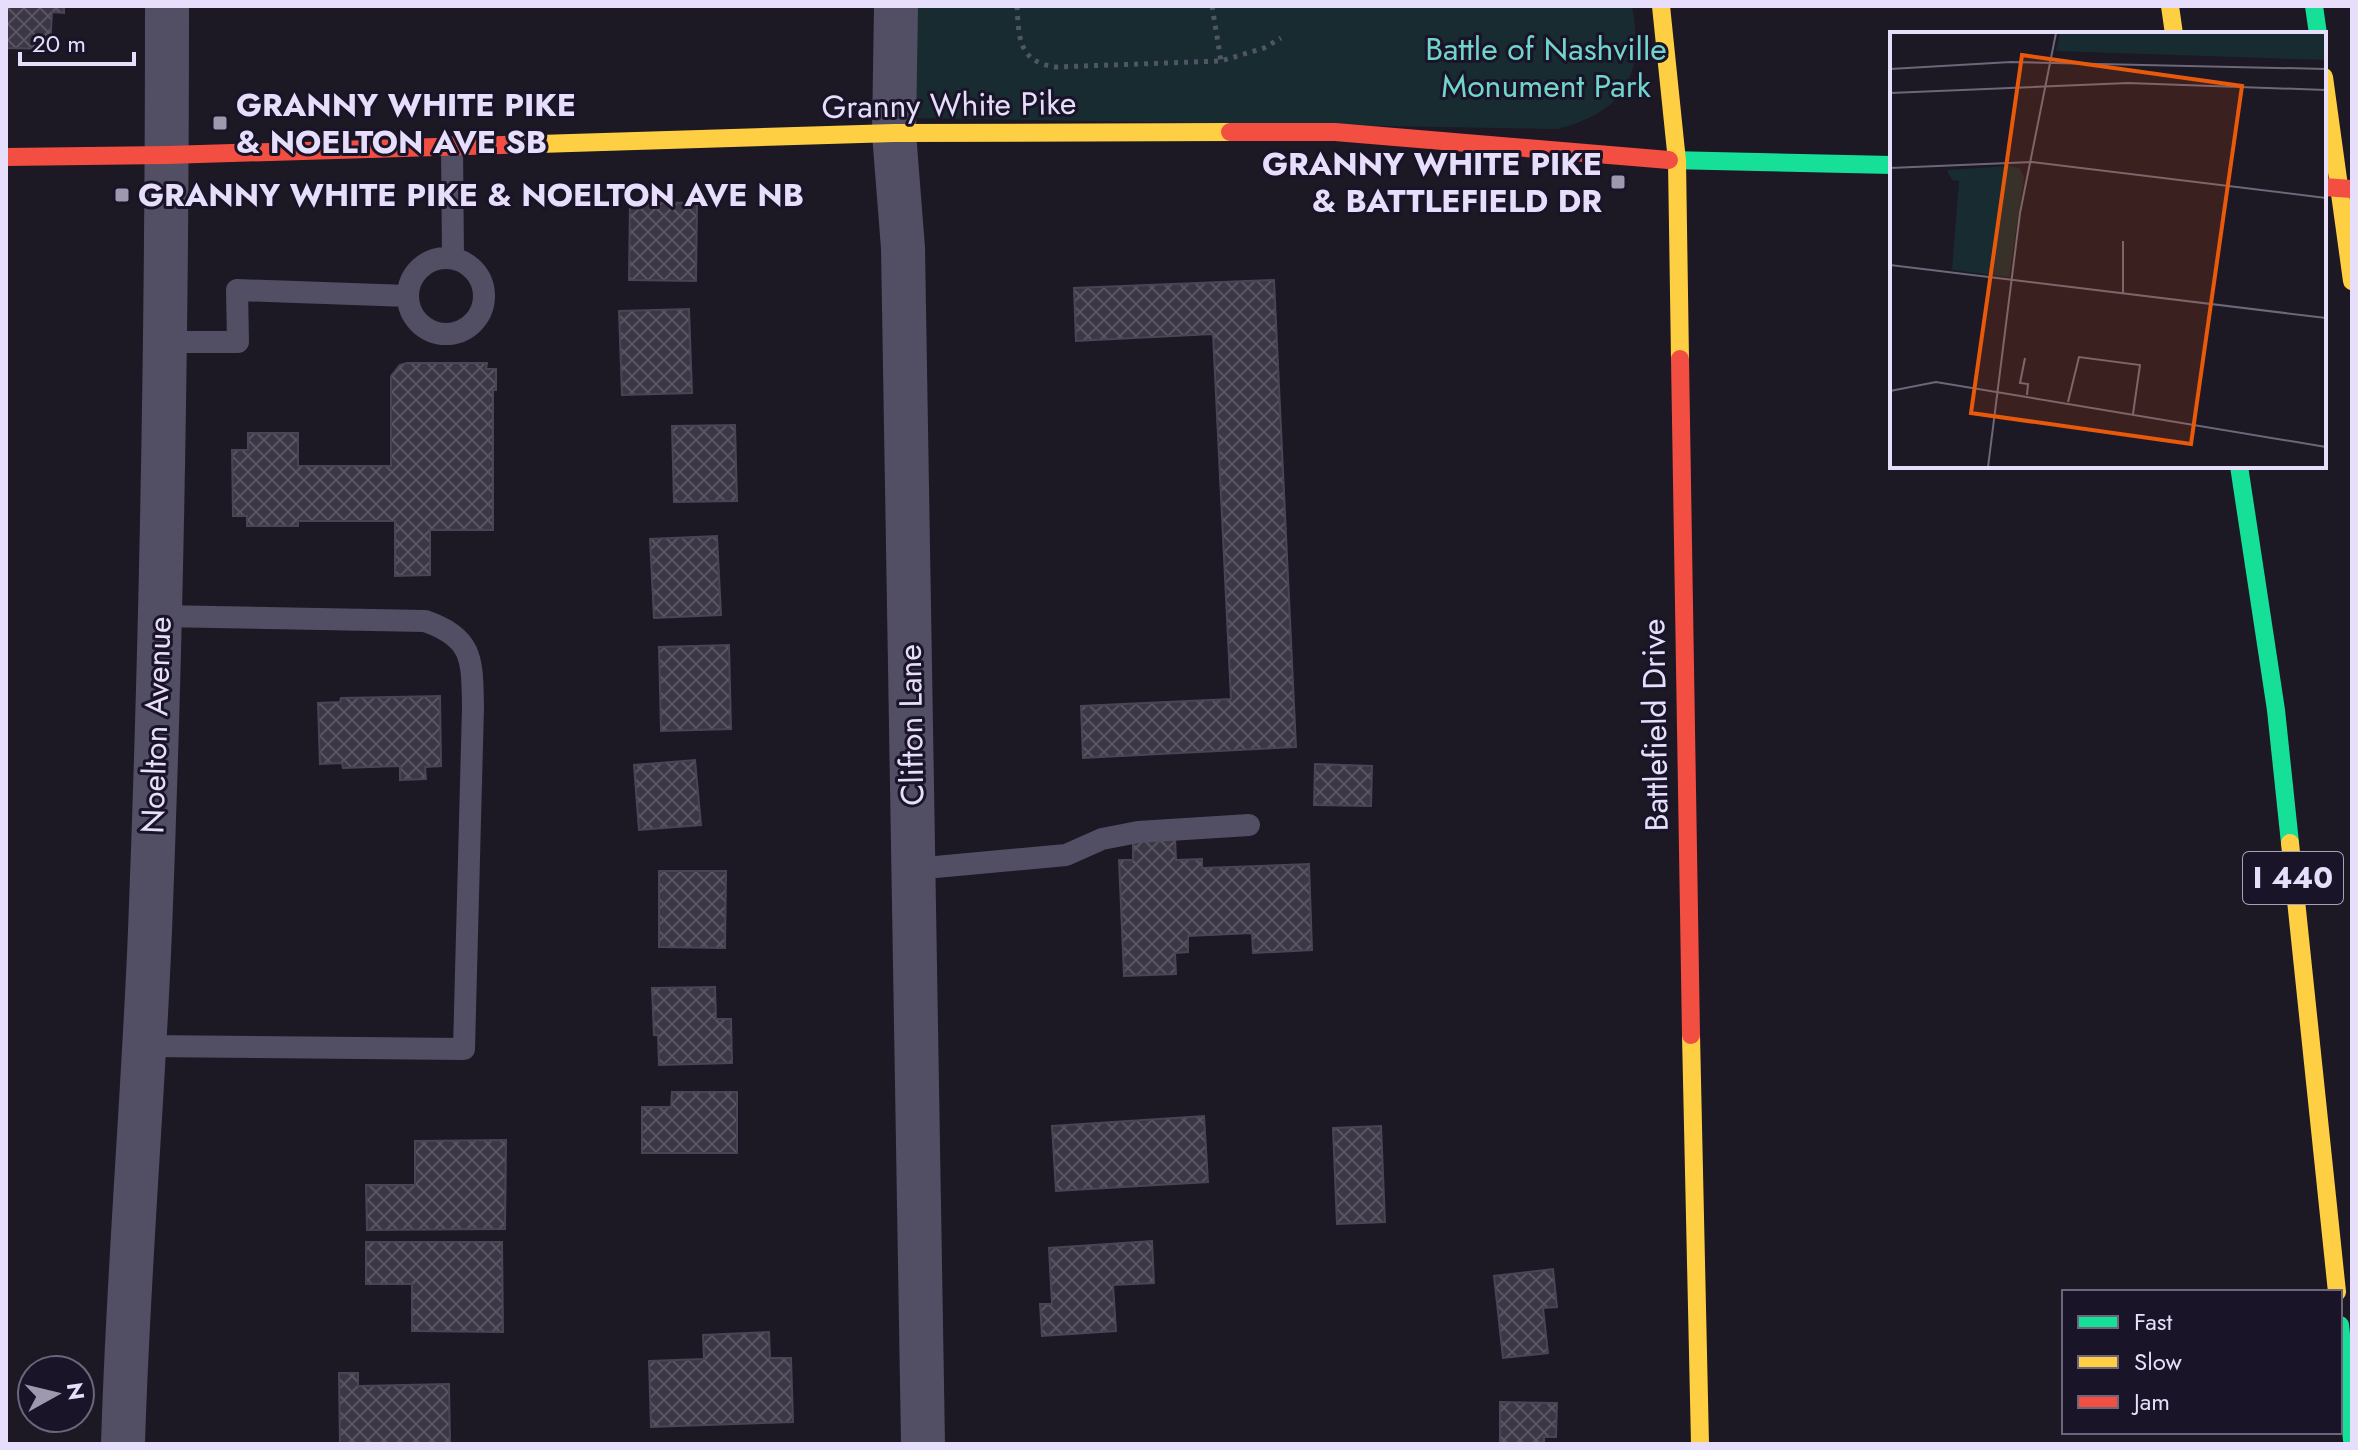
<svg xmlns="http://www.w3.org/2000/svg" width="2358" height="1450" font-family="Jost,sans-serif">
<defs>
<pattern id="building-cross-hatch" width="8" height="8" patternUnits="userSpaceOnUse" patternTransform="scale(2)"><rect width="8" height="8" fill="#3c3745"/><path d="M0 0l8 8M0 8l8-8" fill="none" stroke="#585461"/></pattern>
</defs>
<rect width="100%" height="100%" fill="#1c1824"/>
<!-- green -->
<path fill="#182b30" d="M910,6H1632C1645,74 1626,112 1557,129L912,118Z"/>
<!-- building -->
<path fill="url(#building-cross-hatch)" stroke="#4a4456" stroke-width="2" d="M6,6H64V13L52,12L50,49L6,48Z
M630,202L697,203L696,281L629,280Z
M1274,280L1296,747L1083,758L1081,706L1231,699L1213,334L1076,341L1074,288Z
M689,309L692,393L622,395L619,311Z
M407,363H487L486,369H496V390H493V530H430V575L395,576V521H298V526H247V516H233L232,450H248V433H298V466H391V376L400,365Z
M735,425L737,501L674,502L672,426Z
M717,536L721,615L654,618L650,539Z
M729,645L731,729L661,731L659,647Z
M440,696L441,766L425,767L426,779L400,780V766L343,768L342,763L320,764L318,703L340,702L341,698Z
M695,760L701,825L639,830L634,765Z
M1315,764L1372,766L1371,806L1314,805Z
M1175,838L1176,860L1202,859V868L1309,864L1312,950L1253,953L1252,933L1188,936V952L1175,953L1176,974L1124,976L1119,860H1133V840Z
M659,871H726L725,948L659,947Z
M715,987L716,1019H731L732,1063L659,1065L658,1035H654L652,988Z
M672,1092H737V1153H642V1107H671Z
M1204,1116L1208,1182L1056,1191L1052,1126Z
M1381,1126L1385,1222L1337,1224L1333,1128Z
M506,1140L505,1229L367,1230L366,1185H415V1141Z
M1152,1241L1154,1283L1113,1285L1116,1331L1042,1336L1040,1304H1052L1049,1248Z
M366,1242H502L503,1332L412,1331V1284H366Z
M1553,1269L1557,1307L1543,1308L1548,1353L1503,1358L1494,1276Z
M769,1332L770,1358H791L793,1422L651,1427L649,1361L704,1359L703,1335Z
M339,1373H358V1386L449,1384L450,1443L340,1444Z
M1500,1402L1557,1403L1556,1437H1544V1444H1500Z"/>
<g fill="none" stroke-linecap="round" stroke-linejoin="round">
<!-- path -->
<path stroke="#4e5564" stroke-width="5" stroke-dasharray="4 6" stroke-linecap="butt" d="M1017,6C1019,38 1018,62 1056,67L1221,61L1264,48L1281,38
M1212,6L1221,61"/>
<!-- lane -->
<path stroke="#524e63" stroke-width="22" d="M452,147L453,258
M408 296a38 38 0 1 1 76 0a38 38 0 1 1-76 0Z
M165,342H238L237,290L408,296
M914,869L1066,855L1102,839L1138,832L1249,825
M144,1046L464,1049L473,707C472,660 474,638 425,621L159,616"/>
<!-- street -->
<path stroke="#524e63" stroke-width="44" d="M896,6L894,133L903,248L923,1444
M123,1444C128,1273 143,1102 150,931C162,623 167,314 167,6"/>
<!-- fast -->
<path stroke="#16e098" stroke-width="18" d="M2314,6L2318,34
M1669,160L1892,165
M2239,466L2276,710L2290,843
M2340,1325L2352,1440"/>
<!-- slow -->
<path stroke="#ffcf43" stroke-width="18" d="M1661,6L1677,161L1680,359
M2170,6L2174,34
M2324,77L2352,281
M539,144L894,133L1230,132
M2290,843L2337,1292
M1691,1035L1700,1444"/>
<!-- jam -->
<path stroke="#f24e42" stroke-width="18" d="M1230,132H1335L1669,160
M6,157L167,155L539,144
M1680,359L1691,1035"/>
<!-- jam-bridge -->
<path stroke="#f24e42" stroke-width="18" d="M2324,187L2352,189"/>
</g>
<!-- markers -->
<g fill="#9f99b0" stroke="#1a1428" stroke-width="3">
<rect x="212" y="115" width="16" height="16" rx="4"/>
<rect x="1610" y="174" width="16" height="16" rx="4"/>
<rect x="114" y="187" width="16" height="16" rx="4"/>
</g>
<g text-anchor="middle" stroke-width="6" stroke-linejoin="round" paint-order="stroke">
<!-- shield labels -->
<rect fill="#1a1428" stroke="#a9a1bc" stroke-width="2" x="2243" y="852" width="100" height="52" rx="6"/>
<g font-size="30" font-weight="bold" fill="#e6defb">
<text x="2293" y="888">I 440</text>
</g>
<!-- park labels -->
<g font-size="32" fill="#71d5cc" stroke="#1a1428">
<text x="1546" y="60">Battle of Nashville<tspan x="1546" dy="37">Monument Park</tspan></text>
</g>
<!-- poi labels -->
<g font-size="32" font-weight="bold" fill="#e6defb" stroke="#1a1428" text-anchor="start">
<text x="236" y="116">GRANNY WHITE PIKE<tspan x="236" dy="37">&amp; NOELTON AVE SB</tspan></text>
<text x="1602" y="175" text-anchor="end">GRANNY WHITE PIKE<tspan x="1602" dy="37">&amp; BATTLEFIELD DR</tspan></text>
<text x="138" y="206">GRANNY WHITE PIKE &amp; NOELTON AVE NB</text>
</g>
<!-- street labels -->
<g font-size="32" fill="#e6defb" stroke="#1a1428">
<text transform="translate(949 105) rotate(-1)" y="11">Granny White Pike</text>
<text transform="translate(156 725) rotate(-88)" y="11">Noelton Avenue</text>
<text transform="translate(911 725) rotate(-91)" y="11">Clifton Lane</text>
<text transform="translate(1655 725) rotate(-91)" y="11">Battlefield Drive</text>
</g>
</g>
<!-- overview -->
<g transform="translate(1890 32)">
<rect width="436" height="436" fill="#1c1824"/>
<path d="M170,1H436V28L166,19ZM119,134L129,136L134,145L119,245L62,238L69,149L62,148L57,138Z" fill="#182b30"/>
<path fill="none" stroke="#6d677a" stroke-width="2" d="M0,37L121,30L436,37M0,61L238,51L436,58M0,136L142,130L436,166M0,233L436,286M233,261V209M135,326L130,351L138,352L137,363M0,359L46,350L436,415M178,370L189,325L250,333L243,382M98,435L130,181L166,1"/>
<path fill="#e8590c" fill-opacity="0.15" stroke="#e8590c" stroke-width="4" d="M132,23L352,54L301,412L81,381Z"/>
<rect width="436" height="436" fill="none" stroke="#e6defb" stroke-width="4"/>
</g>
<!-- border -->
<rect width="2358" height="1450" fill="none" stroke="#e6defb" stroke-width="16"/>
<!-- legend -->
<rect x="2062" y="1290" width="280" height="144" fill="#1a1428" stroke="#6c657c" stroke-width="2"/>
<rect x="2078" y="1316" width="40" height="12" fill="#16e098" stroke="#6c657c" stroke-width="2"/>
<text x="2134" y="1330" font-size="24" fill="#e6defb">Fast</text>
<rect x="2078" y="1356" width="40" height="12" fill="#ffcf43" stroke="#6c657c" stroke-width="2"/>
<text x="2134" y="1370" font-size="24" fill="#e6defb">Slow</text>
<rect x="2078" y="1396" width="40" height="12" fill="#f24e42" stroke="#6c657c" stroke-width="2"/>
<text x="2134" y="1410" font-size="24" fill="#e6defb">Jam</text>
<!-- north arrow -->
<g transform="translate(56 1394) rotate(82)"><circle r="38" fill="#1a1428" stroke="#6c657c" stroke-width="2"/>
<path d="M0-6L14 30L0 20L-14 30Z" fill="#9f99b0"/>
<text y="-12" font-size="22" font-weight="bold" text-anchor="middle" fill="#e6defb">N</text>
</g>
<!-- scale -->
<path d="M20 52v12h114v-12" fill="none" stroke="#e6defb" stroke-width="4"/>
<text x="32" y="52" font-size="24" fill="#e6defb" stroke="#1a1428" stroke-width="6" paint-order="stroke">20 m</text>
</svg>
